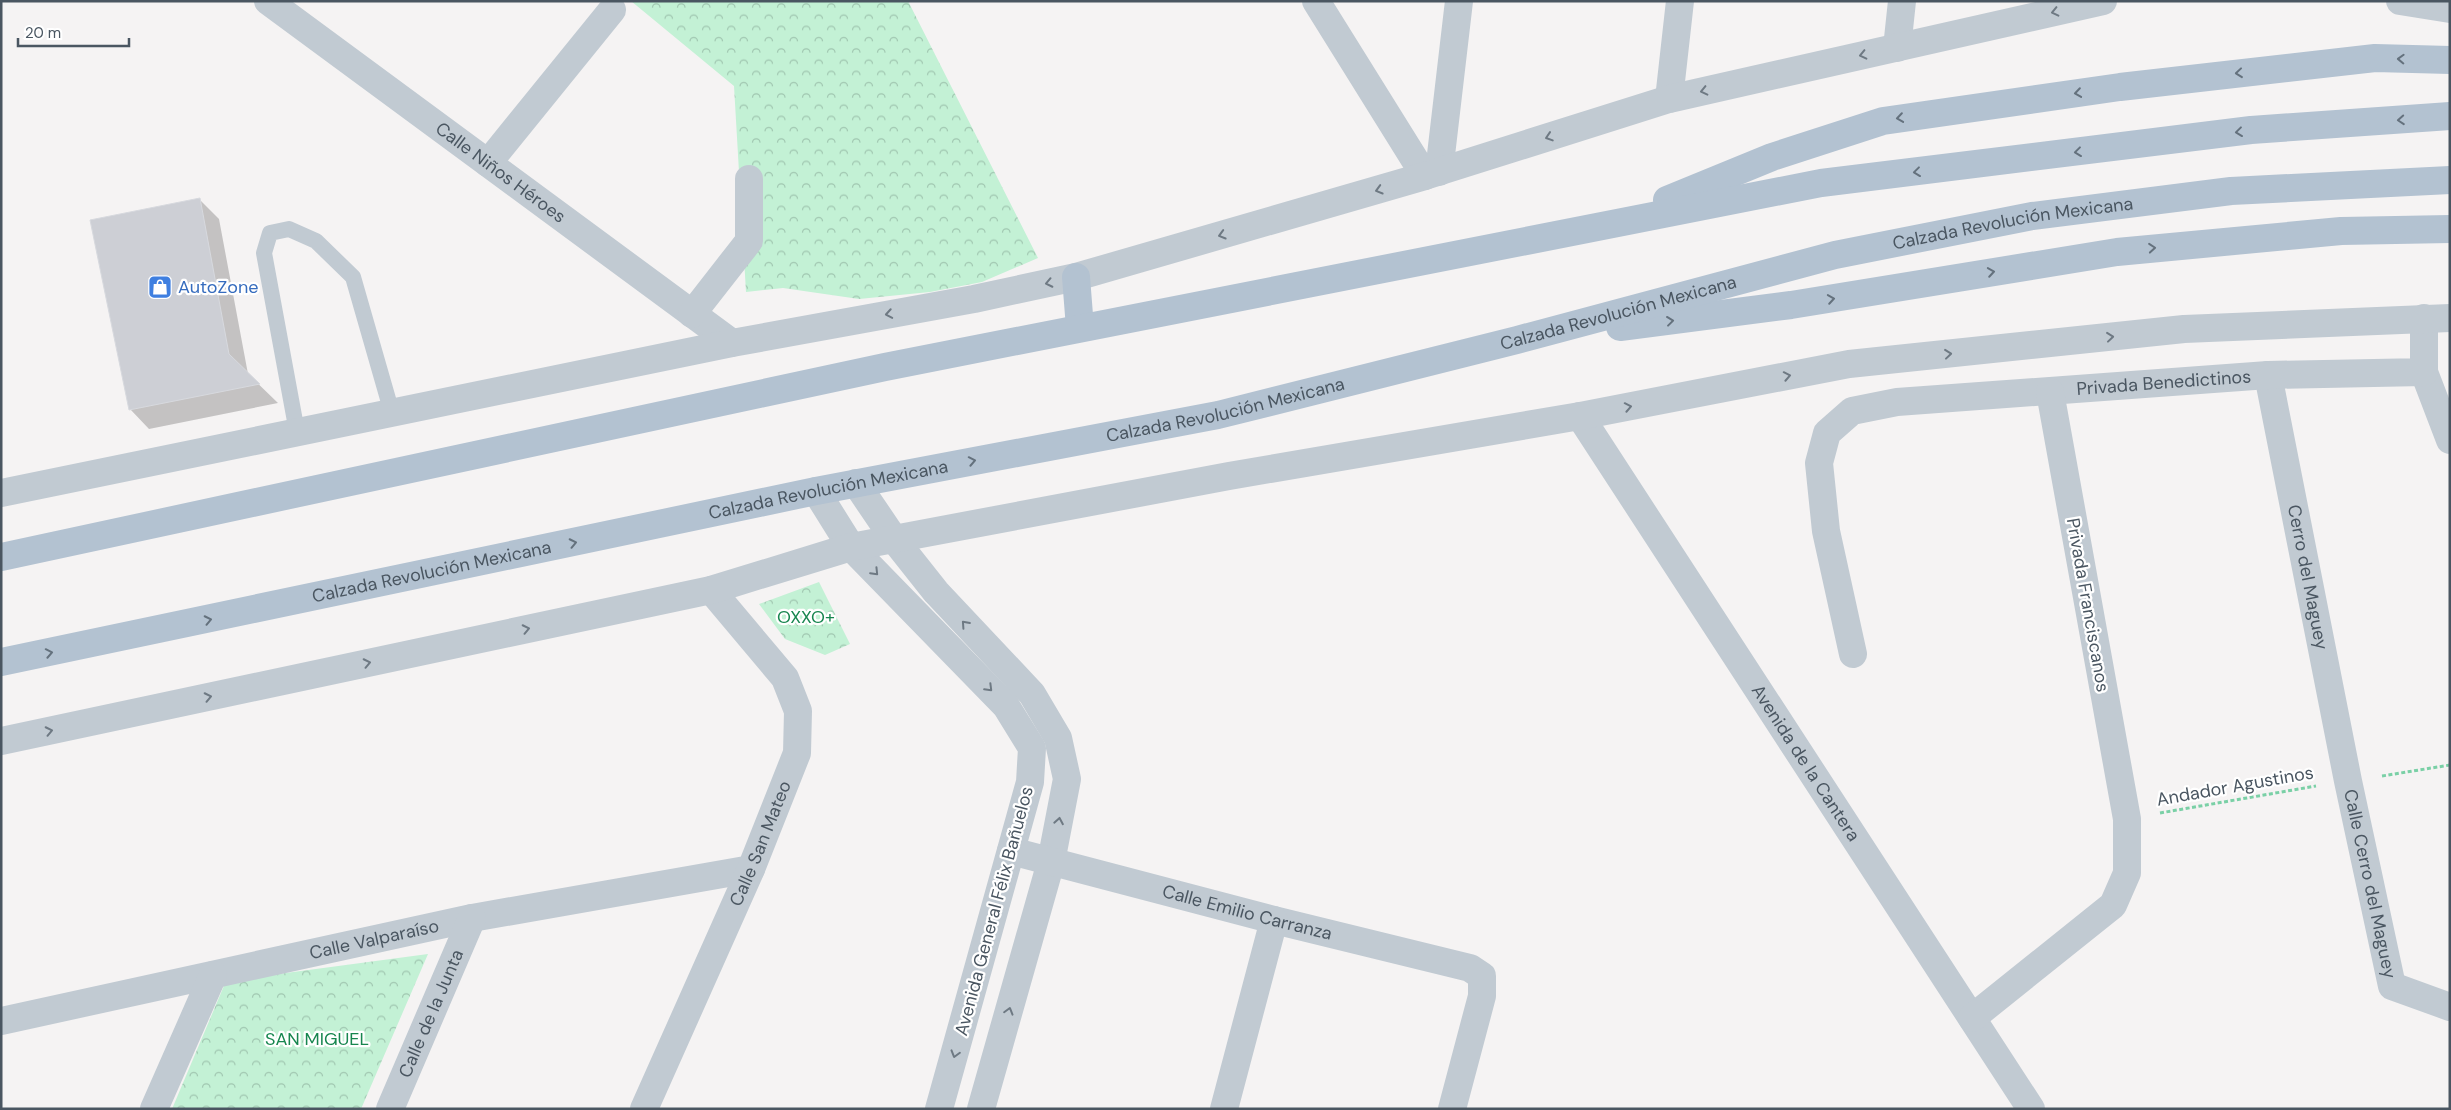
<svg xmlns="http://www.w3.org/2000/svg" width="2451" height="1110" font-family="'DM Sans',sans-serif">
<defs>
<pattern id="park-crowns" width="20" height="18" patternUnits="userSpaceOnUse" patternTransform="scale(1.25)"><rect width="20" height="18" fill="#c3f1d5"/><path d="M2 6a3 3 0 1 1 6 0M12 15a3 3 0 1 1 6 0" fill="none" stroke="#a0c6b0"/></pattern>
</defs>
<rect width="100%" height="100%" fill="#f5f3f3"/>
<!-- park -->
<path fill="url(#park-crowns)" d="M631,1H908L1038,258L982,282L930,292L859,299L783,288L746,292L734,86Z
M819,582L850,644L825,655L785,639L759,604Z
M428,954L361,1109H172L226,981Z"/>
<!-- shadow -->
<path fill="#0003" d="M199,199L219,219L248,374L278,403L149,429L130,409Z"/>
<!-- building -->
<path fill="#cdcfd5" stroke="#d7d9de" d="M200,198L229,354L260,384L129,410L90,220Z"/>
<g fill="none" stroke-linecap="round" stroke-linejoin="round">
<!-- path -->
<path stroke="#7ad0a6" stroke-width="3" stroke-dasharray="4 2.5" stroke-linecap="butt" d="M2382,776L2450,765
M2160,813L2316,786"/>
<!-- service -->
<path stroke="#c1cad2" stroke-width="16" d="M297,432L264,253L270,233L289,229L316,241L353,277L392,413"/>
<!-- minor -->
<g stroke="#c1cad2" stroke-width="28">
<path id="s1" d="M268,1L732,343"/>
<path d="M1316,1L1425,176"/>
<path d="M1897,48L1902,1"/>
<path d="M1669,99L1680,1"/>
<path d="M488,163L612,10"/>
<path d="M1439,172L1459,1"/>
<path d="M692,314L749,241V179"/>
<path d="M2424,372L2450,440"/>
<path id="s2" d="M2268,375L2348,781L2392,986L2450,1007"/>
<path id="s3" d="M1580,416L2031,1109"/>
<path d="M856,483L894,539L936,592L1032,694L1058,738L1067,779L1051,862L981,1109"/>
<path d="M816,491L851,547L1006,706L1032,748L1030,782L939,1109"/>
<path id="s4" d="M1853,654L1826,531L1819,463L1827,433L1852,411L1897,402L2268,375L2424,372V318"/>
<path id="s5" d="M1011,851L1274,920L1470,968L1482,976V996L1452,1109"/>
<path d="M1972,1018L2113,905L2127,873V819L2050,392"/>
<path id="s6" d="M1,1021L472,918L751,869"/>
<path d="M154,1109L213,975"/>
<path id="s7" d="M390,1109L472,918"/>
<path id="s8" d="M644,1109L751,869L797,753L798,711L785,678L711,590"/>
<path d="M1224,1109L1274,920"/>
</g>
<!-- tertiary -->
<path stroke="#c1cad2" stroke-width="28" d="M2400,1L2450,9
M1,493L732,343L974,299L1076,277L1425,176L1669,99L2103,1
M1,741L711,590L851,547L894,539L1229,476L1580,416L1849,364L2184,329L2450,318"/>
<!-- primary -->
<g stroke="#b3c2d1" stroke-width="28">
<path d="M1667,200L1772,157L1883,121L2120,87L2375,58L2450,60"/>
<path d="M1076,277L1080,328"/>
<path d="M1620,327L1791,305L2117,252L2341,231L2450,229"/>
<path d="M1,557L885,367L1821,183L2251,130L2450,116"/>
<path id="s9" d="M1,662L816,491L1218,415L1517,340L1835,255L2032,216L2231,191L2450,180"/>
</g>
</g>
<!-- one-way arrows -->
<defs><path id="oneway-chevron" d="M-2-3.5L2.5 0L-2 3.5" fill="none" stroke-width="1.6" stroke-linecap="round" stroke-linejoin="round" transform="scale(1.25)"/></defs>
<g stroke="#6e7983">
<use href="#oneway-chevron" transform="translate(2055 12) rotate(167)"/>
<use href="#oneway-chevron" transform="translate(1863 55) rotate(167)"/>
<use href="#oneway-chevron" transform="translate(1704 91) rotate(167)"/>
<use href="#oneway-chevron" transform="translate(1549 137) rotate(162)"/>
<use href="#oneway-chevron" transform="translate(1379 190) rotate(164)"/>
<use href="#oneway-chevron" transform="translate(1222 235) rotate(164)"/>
<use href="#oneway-chevron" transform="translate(1049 283) rotate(168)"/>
<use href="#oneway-chevron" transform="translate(889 314) rotate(170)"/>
<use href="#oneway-chevron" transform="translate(2110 337) rotate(-6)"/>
<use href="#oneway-chevron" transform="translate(1948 354) rotate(-6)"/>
<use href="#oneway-chevron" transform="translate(1787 376) rotate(-11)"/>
<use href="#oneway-chevron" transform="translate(1628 407) rotate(-11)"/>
<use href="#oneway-chevron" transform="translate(875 572) rotate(46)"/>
<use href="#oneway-chevron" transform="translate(965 624) rotate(-132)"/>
<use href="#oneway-chevron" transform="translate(526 629) rotate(-12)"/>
<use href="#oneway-chevron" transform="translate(367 663) rotate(-12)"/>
<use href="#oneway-chevron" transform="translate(989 688) rotate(45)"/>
<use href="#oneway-chevron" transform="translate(208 697) rotate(-12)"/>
<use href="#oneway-chevron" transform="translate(49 731) rotate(-12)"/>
<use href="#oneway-chevron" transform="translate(1059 821) rotate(-80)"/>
<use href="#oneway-chevron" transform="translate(1009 1011) rotate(-74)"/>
<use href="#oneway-chevron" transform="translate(955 1054) rotate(106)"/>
</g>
<g stroke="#64717d">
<use href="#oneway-chevron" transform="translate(2401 59) rotate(-178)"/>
<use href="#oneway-chevron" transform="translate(2239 73) rotate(174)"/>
<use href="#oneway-chevron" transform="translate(2078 93) rotate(172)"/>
<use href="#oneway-chevron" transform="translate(1900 118) rotate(172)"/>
<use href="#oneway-chevron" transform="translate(2401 120) rotate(176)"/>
<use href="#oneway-chevron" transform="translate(2239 132) rotate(173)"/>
<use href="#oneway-chevron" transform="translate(2078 152) rotate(173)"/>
<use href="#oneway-chevron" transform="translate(1917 172) rotate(173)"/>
<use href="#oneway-chevron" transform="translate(2152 248) rotate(-5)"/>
<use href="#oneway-chevron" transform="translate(1991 272) rotate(-9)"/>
<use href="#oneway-chevron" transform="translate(1831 299) rotate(-9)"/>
<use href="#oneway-chevron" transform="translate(1670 321) rotate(-7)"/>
<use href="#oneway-chevron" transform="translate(972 461) rotate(-11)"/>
<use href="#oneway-chevron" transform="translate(573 543) rotate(-12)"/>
<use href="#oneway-chevron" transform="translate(208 620) rotate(-12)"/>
<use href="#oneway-chevron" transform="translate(49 653) rotate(-11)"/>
</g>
<!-- icons -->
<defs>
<g id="shop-square" transform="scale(1.25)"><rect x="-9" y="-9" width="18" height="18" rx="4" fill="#3f7fe0" stroke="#fff"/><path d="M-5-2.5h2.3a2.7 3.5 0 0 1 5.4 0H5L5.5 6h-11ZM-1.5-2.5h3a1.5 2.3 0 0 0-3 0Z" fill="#fff"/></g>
</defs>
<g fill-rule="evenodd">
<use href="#shop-square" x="160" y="287"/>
</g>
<g text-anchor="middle" stroke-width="4.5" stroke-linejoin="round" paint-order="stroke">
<!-- street labels -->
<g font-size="18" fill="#4a5661" stroke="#fff">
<text dy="6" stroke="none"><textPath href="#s1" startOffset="289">Calle Niños Héroes</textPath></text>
<text dy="6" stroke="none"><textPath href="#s9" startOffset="2060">Calzada Revolución Mexicana</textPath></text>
<text dy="6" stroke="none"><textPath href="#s9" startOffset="1655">Calzada Revolución Mexicana</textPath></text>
<text dy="6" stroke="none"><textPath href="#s4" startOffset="572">Privada Benedictinos</textPath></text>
<text dy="6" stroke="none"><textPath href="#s9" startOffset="1250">Calzada Revolución Mexicana</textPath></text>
<text dy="6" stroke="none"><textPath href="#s9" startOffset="845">Calzada Revolución Mexicana</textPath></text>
<text dy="6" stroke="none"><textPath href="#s9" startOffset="440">Calzada Revolución Mexicana</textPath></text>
<text dy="6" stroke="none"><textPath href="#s2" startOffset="206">Cerro del Maguey</textPath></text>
<text transform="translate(2088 605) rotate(80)" y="6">Privada Franciscanos</text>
<text dy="6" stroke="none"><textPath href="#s3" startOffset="414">Avenida de la Cantera</textPath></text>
<text transform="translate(2235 786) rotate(-10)" y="6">Andador Agustinos</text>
<text dy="6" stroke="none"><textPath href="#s8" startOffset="290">Calle San Mateo</textPath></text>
<text dy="6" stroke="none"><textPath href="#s2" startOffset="519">Calle Cerro del Maguey</textPath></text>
<text transform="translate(994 911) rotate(-75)" y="6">Avenida General Félix Bañuelos</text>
<text dy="6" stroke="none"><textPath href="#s5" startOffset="244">Calle Emilio Carranza</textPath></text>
<text dy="6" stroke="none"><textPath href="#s6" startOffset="382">Calle Valparaíso</textPath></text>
<text dy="6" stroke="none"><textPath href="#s7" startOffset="104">Calle de la Junta</textPath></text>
</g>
<!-- shop labels -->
<g font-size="18" fill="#366cbe" stroke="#fff" text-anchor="start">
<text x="178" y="293">AutoZone</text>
</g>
<!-- park labels -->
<g font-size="18" fill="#17864f" stroke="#fff">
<text x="806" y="623">OXXO+</text>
<text x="317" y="1045">SAN MIGUEL</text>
</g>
</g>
<!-- border -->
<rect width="2451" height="1110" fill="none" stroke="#4a5661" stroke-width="5"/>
<!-- scale -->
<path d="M18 38v8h111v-8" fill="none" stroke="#4a5661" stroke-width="2.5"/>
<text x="25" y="38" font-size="15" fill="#4a5661" stroke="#ffffff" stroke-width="4" paint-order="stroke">20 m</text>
</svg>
